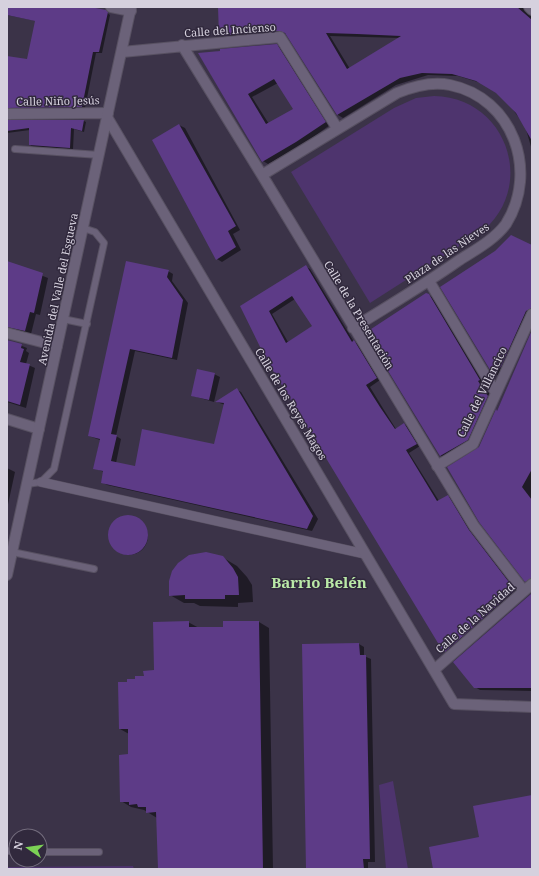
<svg xmlns="http://www.w3.org/2000/svg" width="539" height="876" font-family="'Noto Serif',serif">
<rect width="100%" height="100%" fill="#3b3348"/>
<!-- green -->
<path fill="#4e346e" d="M434,96C505,97 537,183 484,230L370,303L291,172L394,108L416,98Z
M393,781L408,869H386L379,785Z
M133,866L134,869H7V867Z"/>
<!-- shadow -->
<path fill="#0007" fill-rule="evenodd" d="M7,7H85L105,11L110,15L102,53H96L85,108H10L7,110V59L28,60L36,21L7,15Z
M219,7H529L528,13L532,17V150L525,126L508,103L497,93L481,83L458,76L428,75L396,85L343,118L338,115L286,34L225,39L220,36ZM330,36L400,38L350,69Z
M276,45L282,48L330,125L302,145L268,164L263,161L199,54ZM278,83L295,110L269,124L252,97Z
M7,121H84L86,122L84,132L74,129L73,149L33,147L30,145V130L7,133Z
M179,125L185,128L240,230L233,234L241,250L222,262L217,259L153,141Z
M532,246V313L506,370L498,375L492,372Z
M7,262L48,278L40,315L36,314L31,334L12,329L7,334Z
M127,262L168,271L173,274L172,281L188,303L177,360L135,351L116,436L121,439L116,463L135,467L215,445L225,405L217,402L237,390L241,392L318,519L312,531L107,485L102,482L104,472L94,468L100,440L89,436Z
M306,267L310,269L354,342L358,344L380,380L370,387L384,410L396,429L404,424L408,426L420,446L409,453L439,501L448,496L452,498L473,533L519,593L450,653L446,651L241,306ZM295,299L313,326L288,342L272,314Z
M429,295L434,298L485,383L483,384L493,399L473,442L447,459L441,456L367,334Z
M532,331V584H531L526,581L480,447L523,356Z
M7,340L27,348L26,351L29,353L26,364L35,368L26,408L7,402Z
M214,374L220,377L214,402L193,396Z
M7,468L15,472L7,509Z
M110 536a19 19 0 1 1 38 0a19 19 0 1 1-38 0Z
M222,557L237,566L247,577L252,585L253,602L238,603V607L200,606L194,603H184L170,595Z
M532,593V691L480,690L475,687L455,662Z
M188,622L199,628H224L259,622L269,628L273,869H159L157,818L144,810L131,807L121,801L129,755V734L120,729L127,683L145,677L155,671Z
M359,644L364,647V656L371,659L375,862H368V869H307L303,645Z"/>
<!-- building -->
<path fill="#5d3b87" fill-rule="evenodd" d="M7,7H90L106,10L108,12L99,52H93L82,107L7,108V56L27,59L35,21L7,15Z
M218,7H517L532,20V141L516,113L496,93L476,81L452,74L422,73L400,78L337,115L285,33L279,31L219,36ZM326,33L357,34L401,36L347,69Z
M277,44L326,122L296,142L262,162L198,53L220,51V49ZM274,79L293,109L266,124L248,94Z
M7,120H84L82,131L71,128L70,148L29,145V128L7,131Z
M179,124L236,226L228,231L236,247L216,260L152,140Z
M511,235L532,245V308L526,311L501,367L492,373L440,287L495,251Z
M7,261L43,273L34,313L30,312L25,331L7,327Z
M126,261L169,270L167,277L183,300L172,358L130,349L111,434L117,435L111,461L135,466L142,429L214,444L224,403L215,402L237,388L313,516L307,529L101,483L103,471L93,469L100,439L88,436Z
M306,265L352,342L354,340L377,378L366,385L380,407L395,429L404,423L417,444L406,450L437,501L448,495L469,530L515,590L445,652L441,648L266,359L240,306ZM292,296L312,326L286,343L269,311Z
M426,293L429,294L480,380L478,381L488,396L468,440L440,456L365,333Z
M532,330V469L522,487L532,500V578L525,582L479,522L447,467L479,447L496,409L497,411Z
M7,340L22,344L21,348L24,349L20,362L30,364L20,405L7,401Z
M197,369L215,373L209,400L191,396Z
M108 535a20 20 0 1 1 40 0a20 20 0 1 1-40 0Z
M206,552L223,556L233,568L238,577L239,595H225V599H185V595L169,596V581L172,571L178,563L189,555Z
M532,593V688H474L453,662Z
M189,621V627H223V621H259L263,869H158L156,812L146,813V807H138L137,804L129,805V802H120L119,755L128,754V729H119L118,682H127V679H135V676H144L143,671L154,670L153,622Z
M359,643L360,655H366L370,859H363L364,869H306L302,644Z
M532,795V869H433L429,847L479,837L473,806Z"/>
<g fill="none" stroke-linecap="round" stroke-linejoin="round">
<!-- service casing -->
<g stroke="#585162" stroke-width="8">
<path id="service" d="M15,149L99,155
M63,319L87,324
M27,484L41,482L54,469L104,243L95,232L83,228
M12,552L94,569
M7,851H16
M40,852H99"/>
</g>
<!-- pedestrian casing -->
<g stroke="#585162" stroke-width="10">
<path id="pedestrian" d="M41,482L365,554"/>
</g>
<!-- minor casing -->
<g stroke="#585162" stroke-width="12">
<path id="minor" d="M111,7L131,11
M529,7L532,10
M182,45L262,175L474,526L524,591
M122,52L280,37L337,128
M7,114L108,113
M107,117L454,704L532,707
M262,175L397,93C414,86 432,81 450,85C513,98 539,171 506,224C494,240 475,250 458,261C424,285 388,306 353,328
M429,281L496,393
M7,333L57,346
M7,419L39,429
M437,466L473,444L532,314
M434,670L532,584"/>
</g>
<!-- tertiary casing -->
<g stroke="#585162" stroke-width="12">
<path id="tertiary" d="M7,575L131,7"/>
</g>
<!-- service -->
<use href="#service" stroke="#6b6279" stroke-width="6"/>
<!-- pedestrian -->
<use href="#pedestrian" stroke="#6b6279" stroke-width="9"/>
<!-- minor -->
<use href="#minor" stroke="#6b6279" stroke-width="10"/>
<!-- tertiary -->
<use href="#tertiary" stroke="#6b6279" stroke-width="10"/>
</g>
<g text-anchor="middle" stroke-width="3" stroke-linejoin="round" paint-order="stroke">
<!-- street labels -->
<g font-size="11" fill="#d6d1de" stroke="#31293d">
<text transform="translate(230 30) rotate(-4)" y="4">Calle del Incienso</text>
<text transform="translate(58 101) rotate(-1)" y="4">Calle Niño Jesús</text>
<text transform="translate(447 253) rotate(-34)" y="4">Plaza de las Nieves</text>
<text transform="translate(58 289) rotate(-78)" y="4">Avenida del Valle del Esgueva</text>
<text transform="translate(359 315) rotate(59)" y="4">Calle de la Presentación</text>
<text transform="translate(482 392) rotate(-64)" y="4">Calle del Villancico</text>
<text transform="translate(291 404) rotate(59)" y="4">Calle de los Reyes Magos</text>
<text transform="translate(475 618) rotate(-41)" y="4">Calle de la Navidad</text>
</g>
<!-- district labels -->
<g font-size="15" font-weight="bold" fill="#bae9a7" stroke="#31293d">
<text x="319" y="588">Barrio Belén</text>
</g>
</g>
<!-- border -->
<rect width="539" height="876" fill="none" stroke="#d6d1de" stroke-width="16"/>
<!-- north arrow -->
<g transform="translate(28 848) rotate(283)"><circle r="19" fill="#31293d" stroke="#736c7d"/>
<path d="M0-3L7 15L0 10L-7 15Z" fill="#7cd155"/>
<text y="-6" font-size="11" font-weight="bold" text-anchor="middle" fill="#d6d1de">N</text>
</g>
</svg>
